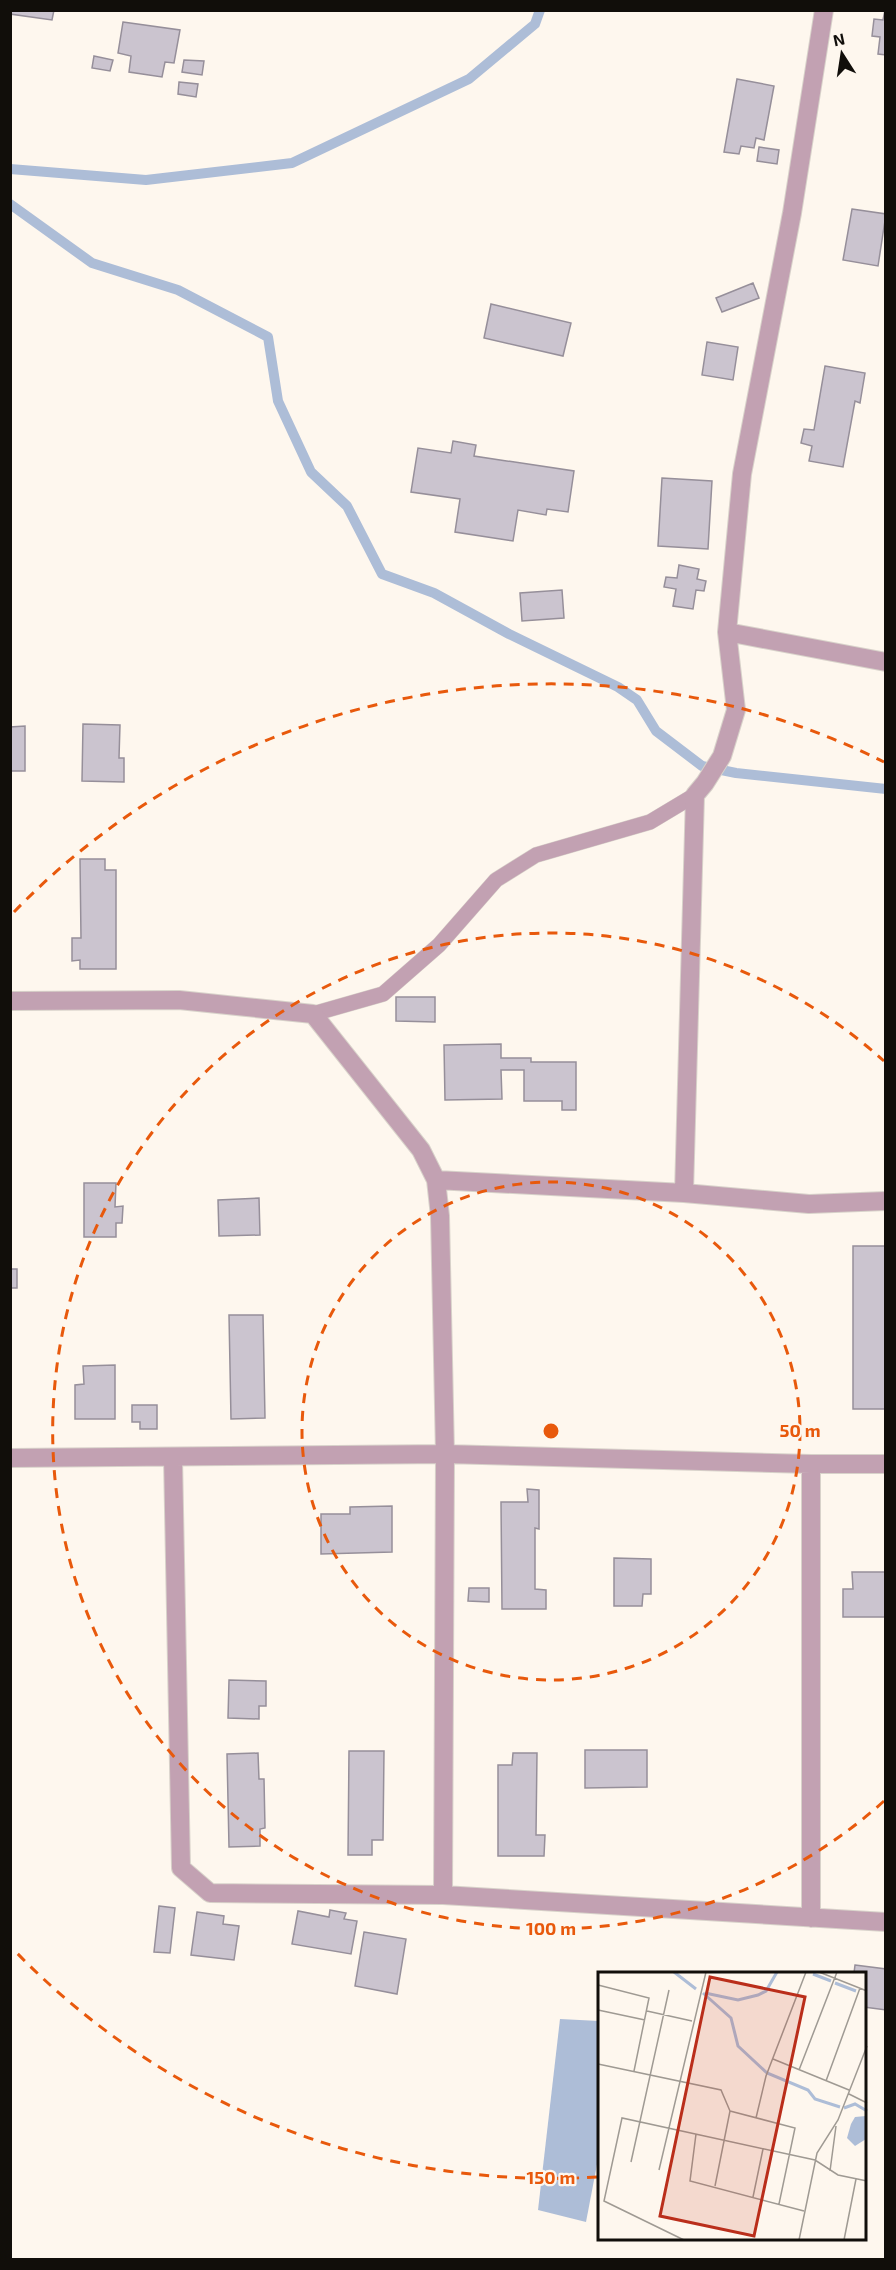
<svg xmlns="http://www.w3.org/2000/svg" width="896" height="2270" font-family="'Exo 2',sans-serif">
<rect width="100%" height="100%" fill="#fef7ee"/>
<!-- water -->
<path fill="#adbdd7" d="M560,2019L599,2021V2154L586,2222L538,2210Z"/>
<g fill="none" stroke-linecap="round" stroke-linejoin="round">
<!-- stream -->
<path stroke="#adbdd7" stroke-width="10" d="M10,169L146,180L292,163L469,79L535,24L540,10
M10,204L92,263L178,290L268,337L278,401L311,472L347,506L382,574L434,593L509,634L618,687L637,700L656,731L702,766L736,773L886,789"/>
</g>
<!-- building -->
<path fill="#cbc4cf" stroke="#968f9a" stroke-width="1.5" d="M10,10H54L52,20L10,14Z
M885,10H886V55L878,54L880,37L872,36L874,19L883,20Z
M123,22L180,30L174,63L165,62L162,77L129,72L131,56L118,53Z
M94,56L113,60L110,71L92,68Z
M184,60L204,61L202,75L182,72Z
M737,79L774,86L764,140L756,138L754,148L741,146L739,154L724,152Z
M179,82L198,84L196,97L178,94Z
M759,147L779,150L777,164L757,161Z
M852,209L886,214L878,266L843,260Z
M753,283L759,298L722,312L716,298Z
M491,304L571,323L563,356L484,338Z
M707,342L738,347L733,380L702,375Z
M825,366L865,373L860,403L855,401L843,467L809,461L812,446L801,443L804,429L814,430Z
M453,441L476,445L474,456L574,471L568,512L547,509L546,515L518,510L513,541L455,532L460,499L411,492L418,448L451,453Z
M662,478L712,481L708,549L658,546Z
M679,565L699,569L697,579L706,581L704,591L696,590L693,609L673,606L676,589L664,587L666,577L677,578Z
M562,590L564,618L522,621L520,593Z
M83,724L120,725L119,758H124V782L82,781Z
M25,726V771H10V727Z
M80,859H105V870H116V969H80V960L72,961V938H81Z
M396,997H435V1022L396,1021Z
M501,1044V1058H531V1062H576V1110H562V1101H524V1070H501L502,1099L445,1100L444,1045Z
M84,1183H116L115,1207L123,1206L122,1223H116V1237H84Z
M259,1198L260,1235L219,1236L218,1200Z
M853,1246H886V1409H853Z
M10,1269H17V1288H10Z
M229,1315H263L265,1418L231,1419Z
M115,1365V1419H75V1385L84,1384L83,1366Z
M132,1405H157V1429H140V1422H132Z
M527,1489L539,1490V1529L535,1528V1589L546,1590V1609H502L501,1502H528Z
M392,1506V1552L321,1554V1514H350V1507Z
M614,1558L651,1559V1594H643L642,1606H614Z
M852,1572H885V1617H843V1589H853Z
M469,1588H489V1602L468,1601Z
M229,1680L266,1681V1706H259V1719L228,1718Z
M585,1750H647V1787L585,1788Z
M349,1751H384L383,1840H372V1855H348Z
M258,1753L259,1779H264L265,1828L260,1829V1846L229,1847L227,1754Z
M513,1753H537L536,1835H545L544,1856H498V1765H512Z
M159,1906L175,1908L170,1953L154,1952Z
M330,1910L346,1913L344,1919L357,1921L351,1954L292,1944L298,1911L329,1917Z
M197,1912L224,1916L223,1924L239,1926L234,1960L191,1955Z
M364,1932L406,1939L397,1994L355,1986Z
M855,1965L886,1969V2010L864,2007V1973H854Z"/>
<g fill="none" stroke-linecap="round" stroke-linejoin="round">
<!-- lane casing -->
<g stroke="#d8d2ca" stroke-width="16">
<path id="lane" d="M313,1014L383,994L439,945L496,880L536,855L650,822L695,795"/>
</g>
<!-- street casing -->
<g stroke="#d8d2ca" stroke-width="20">
<path id="street" d="M727,632L886,662
M10,1001L179,1000L313,1014L421,1150L436,1180L440,1216L445,1454L443,1895
M436,1180L684,1193L809,1204L886,1201
M684,1193L695,795L705,783L722,756L736,710L727,632L742,474L792,213L824,10
M10,1458L445,1454L811,1464H886
M173,1458L181,1868L210,1893L443,1895L886,1922
M811,1918V1464"/>
</g>
<!-- lane -->
<use href="#lane" stroke="#c2a1b2" stroke-width="15"/>
<!-- street -->
<use href="#street" stroke="#c2a1b2" stroke-width="18"/>
</g>
<!-- distance rings -->
<g fill="none" stroke="#e8590c" stroke-width="3" stroke-dasharray="10 8">
<circle cx="551" cy="1431" r="249"/>
<path d="M884 1801A498 498 0 1 1 884 1061"/>
<path d="M597 2177A747 747 0 0 1 14 1950M14 912A747 747 0 0 1 884 762"/>
</g>
<!-- overview -->
<g transform="translate(598 1972)">
<rect width="268" height="268" fill="#fef7ee"/>
<path d="M268,144V167L257,174L249,166L253,152L257,145Z" fill="#adbdd7"/>
<path fill="none" stroke="#adbdd7" stroke-width="3" d="M76,0L98,17M215,2L233,9M237,11L258,19M105,21L133,46L140,74L169,101L210,118L217,127L242,135M107,21L140,28L160,23L168,19L179,0M246,136L257,132L269,139"/>
<path fill="none" stroke="#9f9a93" stroke-width="1.5" d="M221,0L269,19M0,13L51,26L36,99M0,38L47,48M49,39L94,49M175,87L251,118M0,92L123,118L132,139L117,214M201,98L239,0M228,109L262,16M251,122L269,131M132,139L197,156L181,232M158,146L168,104L208,0M98,162L92,209L206,239M33,190L71,18M61,198L108,0M232,199L238,154M155,225L165,177M86,268L6,229L24,146L217,188L240,203L269,209M201,268L219,181L240,148L269,74M246,268L258,207"/>
<path fill="#ba2e1b" fill-opacity="0.15" stroke="#ba2e1b" stroke-width="3" d="M112,5L207,25L156,264L62,244Z"/>
<rect width="268" height="268" fill="none" stroke="#110e0a" stroke-width="3"/>
</g>
<circle cx="551" cy="1431" r="9" fill="#e8590c" stroke="#fef7ee" stroke-width="3"/>
<g font-size="18" text-anchor="middle" font-weight="bold" fill="#e8590c" stroke="#fef7ee" stroke-width="4.5" stroke-linejoin="round" paint-order="stroke">
<text x="800" y="1437">50 m</text>
<text x="551" y="1935">100 m</text>
<text x="551" y="2184">150 m</text>
</g>
<!-- border -->
<rect width="896" height="2270" fill="none" stroke="#110e0a" stroke-width="24"/>
<!-- north arrow -->
<g transform="translate(842 54) rotate(348)" stroke="#fef7ee" stroke-width="4.5" paint-order="stroke">
<path d="M0-4.5L10 22L0 15L-10 22Z" fill="#110e0a"/>
<text y="-9" font-size="16" font-weight="bold" text-anchor="middle" fill="#110e0a">N</text>
</g>
</svg>
